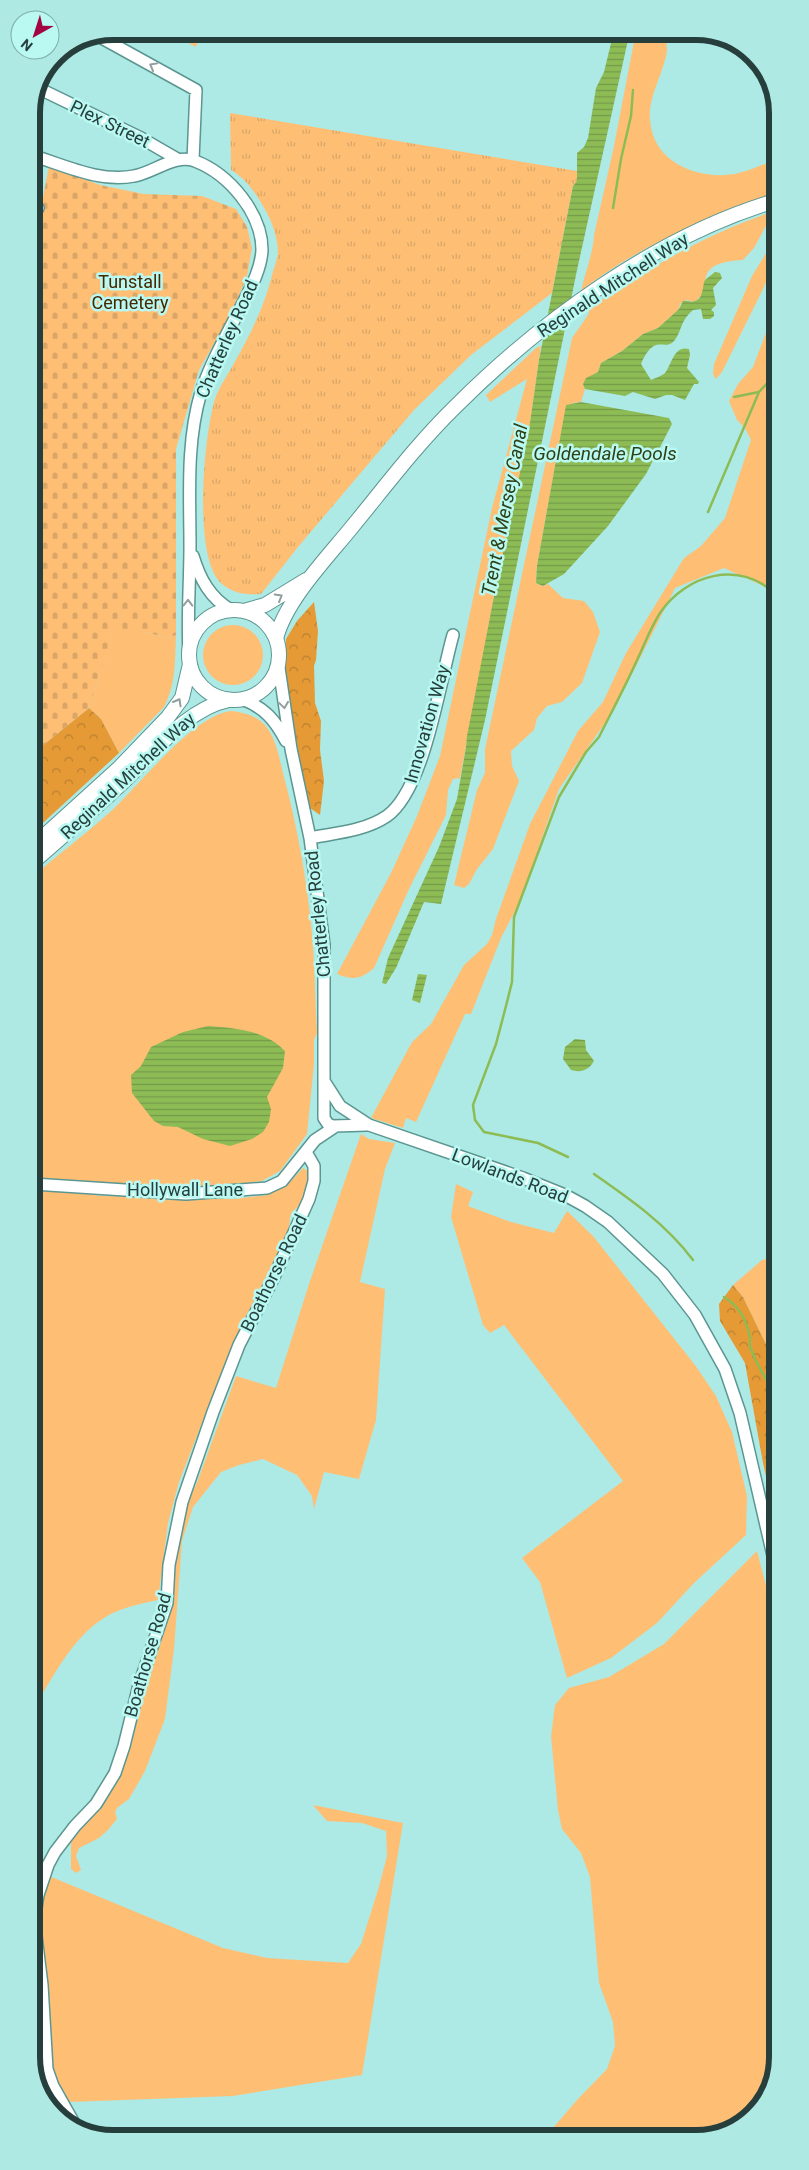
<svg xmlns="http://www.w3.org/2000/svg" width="809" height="2170" font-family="Roboto,sans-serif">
<defs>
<pattern id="forest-crowns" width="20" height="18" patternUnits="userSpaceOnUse" patternTransform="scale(1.25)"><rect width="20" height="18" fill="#e59a36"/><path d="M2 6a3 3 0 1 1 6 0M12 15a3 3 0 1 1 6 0" fill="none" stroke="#b97f2f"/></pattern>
<pattern id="cemetery-stones" width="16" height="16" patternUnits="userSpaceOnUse" patternTransform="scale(1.25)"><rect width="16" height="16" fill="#febf75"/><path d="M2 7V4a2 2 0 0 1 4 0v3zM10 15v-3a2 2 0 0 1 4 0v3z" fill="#daa566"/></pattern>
<pattern id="park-tufts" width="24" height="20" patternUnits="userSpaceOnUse" patternTransform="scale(1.25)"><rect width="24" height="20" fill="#febf75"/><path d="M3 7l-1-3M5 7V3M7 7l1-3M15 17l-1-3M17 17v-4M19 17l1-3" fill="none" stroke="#daa566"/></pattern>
<pattern id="water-rules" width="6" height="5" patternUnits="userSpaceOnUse" patternTransform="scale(1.25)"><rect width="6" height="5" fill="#8dbc55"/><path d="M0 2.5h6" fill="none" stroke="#739a48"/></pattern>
</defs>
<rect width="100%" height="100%" fill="#adeae5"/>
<!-- grass -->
<path fill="#febf75" d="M636,31H664C665,37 667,45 667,50C664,74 648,95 650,120C653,163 698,180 735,174C749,171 762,165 775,160V194C710,216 634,248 581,291C585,272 593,254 594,235L614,146Z
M775,211V223L768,222L754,248L743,260C687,263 717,288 694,302L686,300L680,304L679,309L658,328L643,334L622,351L601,363L598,372L583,384L585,389L581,402L573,403L564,417L537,566L536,583L543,586L548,584L563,598L584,601L593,612L600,632L582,683L562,702L547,706L537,718L534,730L511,751L512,766L519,781L493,849L477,869L469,884L464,888L454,885L477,790L485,773V749L572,338L588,315L590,308C646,269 709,232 775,211Z
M775,226V257L764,287L722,372L716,379L713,374L714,364L752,276L768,250Z
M775,309L776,585L770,589L724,568L675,588L614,710L559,789L520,901L501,938L471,1014H465L416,1122L406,1118L403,1128L371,1118L412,1042L431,1024L464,965L487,944L492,935L496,919L530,824L578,731L603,702L626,653L684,558L701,546L725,518L751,440L745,428L737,420L729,401L738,384L753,367Z
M541,346L529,430L496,586L460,778L453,779L448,790L446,815L409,889L374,968C360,980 353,980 337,974L391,873L417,816L440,756L492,508L527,379L490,402L486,395L536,348Z
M203 655a30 30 0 1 1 60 0a30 30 0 1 1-60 0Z
M113,631L145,632L168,638L176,635C175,660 176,685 164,707L119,753L101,719L89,708Z
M230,711C243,712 254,715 264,724C276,737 279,757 283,773C297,825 307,880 312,934C315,967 315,1000 317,1033L314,1040V1064L307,1134L280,1171L262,1181L233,1185L165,1189L33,1177L32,877C58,855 84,835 109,813C139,786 191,717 230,711Z
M361,1134L369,1139L395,1143L385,1169L360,1282L385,1289L376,1420L359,1479L324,1472L314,1509L312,1496L297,1475L263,1459L239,1465L221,1472L193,1507L182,1541L174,1649L165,1719L145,1771L129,1799L118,1807L115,1812L117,1819L108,1830L99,1838L79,1848L76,1856L81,1870L76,1873L71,1869V1841L94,1813L134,1717L167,1621L185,1509L198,1480L236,1376L276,1388L309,1284Z
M303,1168L308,1171L309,1179L303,1202L292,1212L290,1217L289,1230L267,1282L226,1361L179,1482L168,1523L158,1600C140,1604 119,1608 104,1618C72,1638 53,1677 34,1708L33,1188L103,1196L233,1199L268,1195L292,1180Z
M456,1184L473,1192L468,1206L511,1222L554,1233L567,1211L593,1236L695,1365L716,1396L732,1432L747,1496L746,1535L694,1583L657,1623L611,1658L567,1678L540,1582L522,1558L623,1481L504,1325L490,1333L483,1325L451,1217Z
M777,1256V1367L743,1297L733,1285L762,1260Z
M757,1551L777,1628L778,2057L761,2107L718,2136L549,2137L552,2129L577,2100L607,2069L615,2046L613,2022L599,1983L590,1877L581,1853L562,1829L558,1810L551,1736L555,1705L569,1688L609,1677L664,1644Z
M313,1805L403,1823L362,2075L233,2096L69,2102L58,2091L51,2069L40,1910L49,1876L223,1948L267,1958L348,1963L361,1944L378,1890L387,1856L386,1831L362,1823L327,1821Z"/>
<!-- forest -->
<path fill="url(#forest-crowns)" d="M314,602L318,631L316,660L314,666L315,703L321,721L320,750L324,781L320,815L310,808L296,743L286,677V639L297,621Z
M89,708L101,719L119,753L32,833V754Z
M733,1285L743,1297L777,1367V1525L763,1463L745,1363L720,1321L719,1304Z
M38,2075L46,2083L65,2121L59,2119L34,2079Z"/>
<!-- cemetery -->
<path fill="url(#cemetery-stones)" d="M49,166L100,185L144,194L202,196L236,209L247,227L252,248L247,276L232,312L199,370L176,449V635L168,638L145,632H113L89,708L32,754V255Z"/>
<!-- park -->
<path fill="url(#park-tufts)" d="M166,31H188L198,40L196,47Z
M230,113L577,171V181L573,186L552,293L471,355L414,410L298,547L261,594C247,595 234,594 222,584C192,559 204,434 215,399C219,387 227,376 233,365C250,335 265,306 273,271C275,266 277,259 278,253C278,237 271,219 263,206C255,192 245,178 231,170Z"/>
<!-- water -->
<path fill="url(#water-rules)" d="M614,31H630L577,270L485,720L441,904L424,902L396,968L386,984L382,983L388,958L439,847L457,799L466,747L467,736L496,586L529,430L539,360L573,186L577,181V153L584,147L588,138L596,88L604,72Z
M715,272L720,273L722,278L713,288L716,305L711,310L714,312V316L710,319H703L701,309L693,310C679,322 682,332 674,341C664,352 655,332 641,364L651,380C655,378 662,376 665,373C672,364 674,345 689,349L690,355L687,368L699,382L698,384H694L685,400L672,395H666L655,399L633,392L625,396L585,389L583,384L586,378L598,372L601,363L622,351L643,334L658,328L679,309L683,301C686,300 692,303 695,301C704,298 702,286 705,280Z
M581,402L669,418L672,424L646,474L608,526L564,574L543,586L536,583L537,566L566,405Z
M418,974L427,975L420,1003L412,1000Z
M208,1026C235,1028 265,1030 285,1051L283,1068L267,1097L271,1109L269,1122L263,1132L252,1139L230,1146L203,1139L178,1127L163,1126L154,1121L132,1093L131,1075L141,1066L151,1047L183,1032Z
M575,1039L585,1040L586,1050L594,1061C589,1070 581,1073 571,1070L563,1059L565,1047Z"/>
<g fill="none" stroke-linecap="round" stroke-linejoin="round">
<!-- stream -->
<path stroke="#8dbc55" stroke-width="2.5" d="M613,208L621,159L631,116L633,90
M734,397L759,392
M708,512L759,392L775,375
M568,1157L538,1143L484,1132L475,1120L473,1105L496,1044L506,1006L512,982L514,917L559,797L586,752L599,737C612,711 626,685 638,658C645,643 651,627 660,613C686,574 741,559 776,595
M594,1174C630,1199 666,1224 693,1260
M724,1297C739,1306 747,1320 750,1338C750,1342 749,1345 751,1349C757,1366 767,1381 777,1397"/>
<!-- minor casing -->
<g stroke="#5b9691" stroke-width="14">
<path id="minor" d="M100,37L196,90L193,160
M40,89L141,138L179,160
M31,155C64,165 100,183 134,176C153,173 176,153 195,161C229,174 262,213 262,250C261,270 250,289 241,307C227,334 211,362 201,392C186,443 190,494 190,546C190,582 187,617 189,652
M32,207L38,208
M193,556C200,579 210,598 231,610
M278,661L291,749L310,838L324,945V1118L328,1124L333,1126L367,1125
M242,699C265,708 275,720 286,741
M310,838C336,833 365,831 387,816C425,789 440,680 453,635
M324,1081L340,1106L369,1125L523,1178L565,1195L585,1206L608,1222L663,1274L695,1315L725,1369L740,1413L777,1573
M33,1184L186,1194L267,1188L282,1181L315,1140L336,1126
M75,2125L53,2086L47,2069L42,1985L36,1936V1908L38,1895L48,1865L55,1852L75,1826L96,1804L115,1773L124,1746L139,1685L167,1603L169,1565L182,1502L213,1412L239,1345L274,1277L309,1199L314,1181V1166L306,1152"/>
</g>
<!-- major casing -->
<g stroke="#5b9691" stroke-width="16">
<path id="major" d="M189 655a45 45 0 1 1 90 0a45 45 0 1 1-90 0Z
M244,611L265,605L306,580
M276,639C285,601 327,558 352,527C385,487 417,444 455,407C541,321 657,236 775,201
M32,847L118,769L168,717L182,698L190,664
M32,863C62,837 92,811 121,784C153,754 185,709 229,700"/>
</g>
<!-- minor -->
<use href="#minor" stroke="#fff" stroke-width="11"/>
<!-- major -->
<use href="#major" stroke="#fff" stroke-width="14"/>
</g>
<!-- one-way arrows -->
<defs><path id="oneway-chevron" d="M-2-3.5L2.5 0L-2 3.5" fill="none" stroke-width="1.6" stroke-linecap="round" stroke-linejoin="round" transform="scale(1.25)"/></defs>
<g stroke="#929f9e">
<use href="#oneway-chevron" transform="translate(153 66) rotate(-151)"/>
<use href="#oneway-chevron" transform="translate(279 597) rotate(-30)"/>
<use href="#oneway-chevron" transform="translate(188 603) rotate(-89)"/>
<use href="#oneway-chevron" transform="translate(178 702) rotate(-60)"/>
<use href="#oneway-chevron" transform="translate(284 705) rotate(82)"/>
</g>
<g text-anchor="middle" stroke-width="5" stroke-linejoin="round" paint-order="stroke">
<!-- street labels -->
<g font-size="18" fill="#263f3d" stroke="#baf8f2">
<text transform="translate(110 124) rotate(26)" y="6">Plex Street</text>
<text transform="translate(613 285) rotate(-33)" y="6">Reginald Mitchell Way</text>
<text transform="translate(227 339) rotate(-66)" y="6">Chatterley Road</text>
<text transform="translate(427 724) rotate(-74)" y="6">Innovation Way</text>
<text transform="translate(128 776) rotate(-43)" y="6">Reginald Mitchell Way</text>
<text transform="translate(318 914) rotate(-96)" y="6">Chatterley Road</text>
<text transform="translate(510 1176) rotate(21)" y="6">Lowlands Road</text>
<text x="185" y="1196">Hollywall Lane</text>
<text transform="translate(274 1273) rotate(-64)" y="6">Boathorse Road</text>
<text transform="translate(148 1655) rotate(-74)" y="6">Boathorse Road</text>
</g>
<!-- park labels -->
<g font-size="18" fill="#452800" stroke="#baf8f2">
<text x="130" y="288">Tunstall<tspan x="130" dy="21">Cemetery</tspan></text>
</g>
<!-- water labels -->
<g font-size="19" font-style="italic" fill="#2d4016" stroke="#baf8f2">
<text x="605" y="460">Goldendale Pools</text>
<text transform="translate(504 510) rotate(-79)" y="7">Trent &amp; Mersey Canal</text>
</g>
</g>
<!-- crop -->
<path d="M0 0H809V2170H0ZM113 40H696A73 73 0 0 1 769 113V2057A73 73 0 0 1 696 2130H113A73 73 0 0 1 40 2057V113A73 73 0 0 1 113 40Z" fill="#aee9e4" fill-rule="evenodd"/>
<path fill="none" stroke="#263f3d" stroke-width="6" d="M113 40H696A73 73 0 0 1 769 113V2057A73 73 0 0 1 696 2130H113A73 73 0 0 1 40 2057V113A73 73 0 0 1 113 40Z"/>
<!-- north arrow -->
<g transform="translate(35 35) rotate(219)"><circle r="24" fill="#baf8f2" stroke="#7faeaa"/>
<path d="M0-4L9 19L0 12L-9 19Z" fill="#a10440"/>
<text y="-8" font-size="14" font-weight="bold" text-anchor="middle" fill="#263f3d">N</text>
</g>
</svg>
